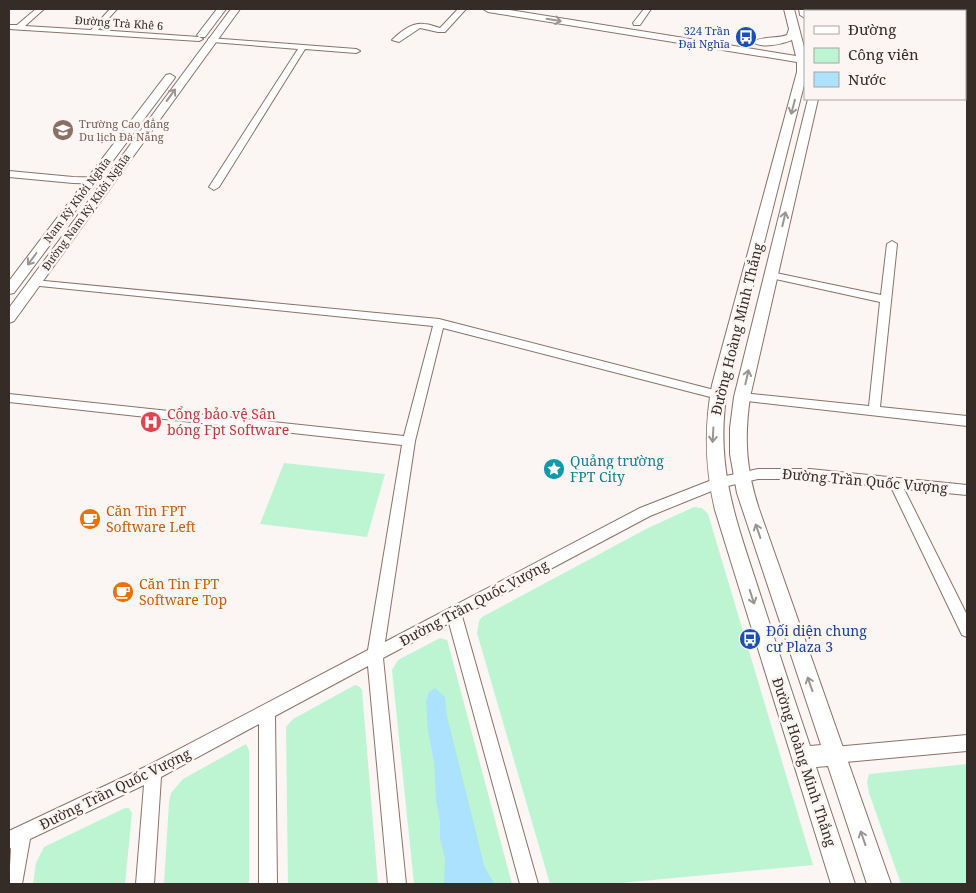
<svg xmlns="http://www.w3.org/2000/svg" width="976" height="893" font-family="'Noto Serif',serif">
<rect width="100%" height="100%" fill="#fbf5f3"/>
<!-- green -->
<path fill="#bdf5d2" d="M284,463L385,474L367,537L260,524Z
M694,507L702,508L708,514L813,865L610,884H550L477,633L479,621L482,617L648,528Z
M440,638L447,640L448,643L512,884H414L392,670L398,660Z
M355,685L360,687L362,690L378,884H288L286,727L293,719Z
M246,744L249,750V884H164L169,802L171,793L183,779Z
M967,764V884H901L869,793L867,782L869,774Z
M125,808H129L132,813L125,884H33L36,863L44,847Z"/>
<!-- water -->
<path fill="#ace2fd" d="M435,688L445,697L447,716L484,865L494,884H444L445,859L440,838V821L436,801L434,762L428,731L426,701L429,692Z"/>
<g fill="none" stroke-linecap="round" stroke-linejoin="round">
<!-- minor casing -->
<g stroke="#8a7269" stroke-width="2">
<path id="minor" d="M36,9H44L25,26L91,30L110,9H117L98,30L199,37L203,39L199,41L9,29V25H17Z
M458,9H466L445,32H438L420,28L399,42L392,40C400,32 412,22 424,24C430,24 435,27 440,28Z
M644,9H651L640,25H634L633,23Z
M854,9H861L863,11H856Z
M911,9H919L921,11H913Z
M961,9H967V11H959Z
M209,38L356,49L360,51L356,53L305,49L219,187L214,190L209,187L298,49L212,42L208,40Z
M965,61H967V69H965Z
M9,171L73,177L109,178L114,181L109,184L73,183L9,177Z
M892,241L897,244L880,407L967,416V426L738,400L736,397L742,393L869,406L880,302L771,278L766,275L771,272L881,295L887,244Z
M34,280L439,319L722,392L724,395L722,398L718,399L443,328L415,441L385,642L640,508L717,478L758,469H810L967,485V495L904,489L967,615V637L962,635L891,487L810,479H758L719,488L650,516L462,616L538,884H520L449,623L383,658L406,884H388L368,666L275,716L277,884H259V724L161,777L154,884H136L144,785L30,839L22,884H9L11,848L9,849V831L147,766L368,650L402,445L9,402V394L404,436L433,326L30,285L29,283Z
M967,735V751L834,763L828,761L826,755L828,749L834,747Z"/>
</g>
<!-- major casing -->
<g stroke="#8a7269" stroke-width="2">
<path id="major" d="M217,9H226L205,37H199L197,35Z
M231,9H240L14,321L9,323V308Z
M483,9H504L796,56L792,40C782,44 762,49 753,42C761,36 777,39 787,35L789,29L784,9H794L805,51V81L728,385C713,466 737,522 761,597C777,647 793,696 810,746L821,745L737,493L730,454V428L734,397L808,99H818L750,397C744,439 746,469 759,509L891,884H867L828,766L816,767L855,884H831L715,510C705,467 704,428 712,385L797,72V62L488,12Z
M799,9H808V11H805V18L800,15Z
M170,74L175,77L174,79L14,293L9,294V281L166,75Z
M965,83H967V89H965Z"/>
</g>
<!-- minor -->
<use href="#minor" fill="#fff" fill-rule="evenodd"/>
<!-- major -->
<use href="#major" fill="#fff" fill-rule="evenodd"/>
</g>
<!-- one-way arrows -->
<defs><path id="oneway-shaft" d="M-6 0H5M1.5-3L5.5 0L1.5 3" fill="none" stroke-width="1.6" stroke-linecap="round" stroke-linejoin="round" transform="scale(1.25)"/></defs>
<g stroke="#9a9593">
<use href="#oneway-shaft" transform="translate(554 20) rotate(9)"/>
<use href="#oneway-shaft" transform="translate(171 95) rotate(-54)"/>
<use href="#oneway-shaft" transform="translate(793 107) rotate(105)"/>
<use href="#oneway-shaft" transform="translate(784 219) rotate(-77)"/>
<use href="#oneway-shaft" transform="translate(32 259) rotate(127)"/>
<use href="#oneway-shaft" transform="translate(747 377) rotate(-77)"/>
<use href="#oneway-shaft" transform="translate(713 435) rotate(93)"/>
<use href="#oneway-shaft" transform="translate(758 531) rotate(-109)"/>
<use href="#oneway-shaft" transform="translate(752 597) rotate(72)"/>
<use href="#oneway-shaft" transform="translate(810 684) rotate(-109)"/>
<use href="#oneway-shaft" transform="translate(863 838) rotate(-109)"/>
</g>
<!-- icons -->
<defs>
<g id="bus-disc" transform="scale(1.125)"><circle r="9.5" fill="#1a4fb4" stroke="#fbf5f3"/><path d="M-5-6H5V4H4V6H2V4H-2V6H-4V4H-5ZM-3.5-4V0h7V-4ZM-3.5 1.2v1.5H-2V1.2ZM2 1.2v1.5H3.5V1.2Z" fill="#fff"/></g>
<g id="university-disc" transform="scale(1.125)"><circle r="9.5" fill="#8d6e63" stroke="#fbf5f3"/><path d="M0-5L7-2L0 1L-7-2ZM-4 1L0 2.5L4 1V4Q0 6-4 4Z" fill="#fff"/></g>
<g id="hospital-disc" transform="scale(1.125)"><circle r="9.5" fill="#e0444e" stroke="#fbf5f3"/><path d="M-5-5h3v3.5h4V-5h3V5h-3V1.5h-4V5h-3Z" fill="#fff"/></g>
<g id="sight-disc" transform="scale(1.125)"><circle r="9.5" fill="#0f9aa8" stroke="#fbf5f3"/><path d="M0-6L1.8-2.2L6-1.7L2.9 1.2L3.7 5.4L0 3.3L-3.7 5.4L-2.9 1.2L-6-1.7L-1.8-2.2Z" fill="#fff"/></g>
<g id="cafe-disc" transform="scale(1.125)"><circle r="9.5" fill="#e8710a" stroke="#fbf5f3"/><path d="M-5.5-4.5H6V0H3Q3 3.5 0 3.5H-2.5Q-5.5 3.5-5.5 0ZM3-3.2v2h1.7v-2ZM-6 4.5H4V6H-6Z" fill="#fff"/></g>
</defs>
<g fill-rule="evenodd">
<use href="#bus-disc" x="746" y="37"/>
<use href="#university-disc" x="63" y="130"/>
<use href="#hospital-disc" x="151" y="422"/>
<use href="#sight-disc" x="554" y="469"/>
<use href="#cafe-disc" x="90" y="519"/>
<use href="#cafe-disc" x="123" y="592"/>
<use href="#bus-disc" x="750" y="639"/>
</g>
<g text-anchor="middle" stroke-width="5" stroke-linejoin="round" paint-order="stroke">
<!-- far-street labels -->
<g font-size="11" fill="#352b27" stroke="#fbf5f3">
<text transform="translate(119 23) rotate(4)" y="4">Đường Trà Khê 6</text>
<text transform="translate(77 200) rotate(-53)" y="4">Nam Kỳ Khởi Nghĩa</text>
<text transform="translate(86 212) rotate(-54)" y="4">Đường Nam Kỳ Khởi Nghĩa</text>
</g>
<!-- far-transit labels -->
<g font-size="11" fill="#164399" stroke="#fbf5f3" text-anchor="end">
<text x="730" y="35">324 Trần<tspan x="730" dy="13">Đại Nghĩa</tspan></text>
</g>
<!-- far-education labels -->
<g font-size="11" fill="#785e54" stroke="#fbf5f3" text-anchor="start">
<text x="79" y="128">Trường Cao đẳng<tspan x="79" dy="13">Du lịch Đà Nẵng</tspan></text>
</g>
<!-- street labels -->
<g font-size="14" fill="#352b27" stroke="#fbf5f3">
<text transform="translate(737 329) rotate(-76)" y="5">Đường Hoàng Minh Thắng</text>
<text transform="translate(865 481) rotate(5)" y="5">Đường Trần Quốc Vượng</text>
<text transform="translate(474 603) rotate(-28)" y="5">Đường Trần Quốc Vượng</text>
<text transform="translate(804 762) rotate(72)" y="5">Đường Hoàng Minh Thắng</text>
<text transform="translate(115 789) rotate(-26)" y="5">Đường Trần Quốc Vượng</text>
</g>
<!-- health labels -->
<g font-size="14" fill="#be3a42" stroke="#fbf5f3" text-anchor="start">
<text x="167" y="419">Cổng bảo vệ Sân<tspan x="167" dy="16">bóng Fpt Software</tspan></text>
</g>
<!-- culture labels -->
<g font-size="14" fill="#0d838f" stroke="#fbf5f3" text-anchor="start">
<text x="570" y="466">Quảng trường<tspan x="570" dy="16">FPT City</tspan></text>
</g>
<!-- food labels -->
<g font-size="14" fill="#c56008" stroke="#fbf5f3" text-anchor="start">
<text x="106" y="516">Căn Tin FPT<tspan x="106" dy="16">Software Left</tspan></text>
<text x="139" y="589">Căn Tin FPT<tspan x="139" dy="16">Software Top</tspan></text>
</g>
<!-- transit labels -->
<g font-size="14" fill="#164399" stroke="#fbf5f3" text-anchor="start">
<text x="766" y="636">Đối diện chung<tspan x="766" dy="16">cư Plaza 3</tspan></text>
</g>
</g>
<!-- border -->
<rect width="976" height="893" fill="none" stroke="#352b27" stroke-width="20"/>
<!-- legend -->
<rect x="804" y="10" width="162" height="90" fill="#fbf5f3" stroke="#aca4a1"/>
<rect x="814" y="26" width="25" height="8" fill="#ffffff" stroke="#aca4a1"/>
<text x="848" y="35" font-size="15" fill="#352b27">Đường</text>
<rect x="814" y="48" width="25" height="15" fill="#bdf5d2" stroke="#aca4a1"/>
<text x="848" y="60" font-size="15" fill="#352b27">Công viên</text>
<rect x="814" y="72" width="25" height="15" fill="#ace2fd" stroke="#aca4a1"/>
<text x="848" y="85" font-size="15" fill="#352b27">Nước</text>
</svg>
